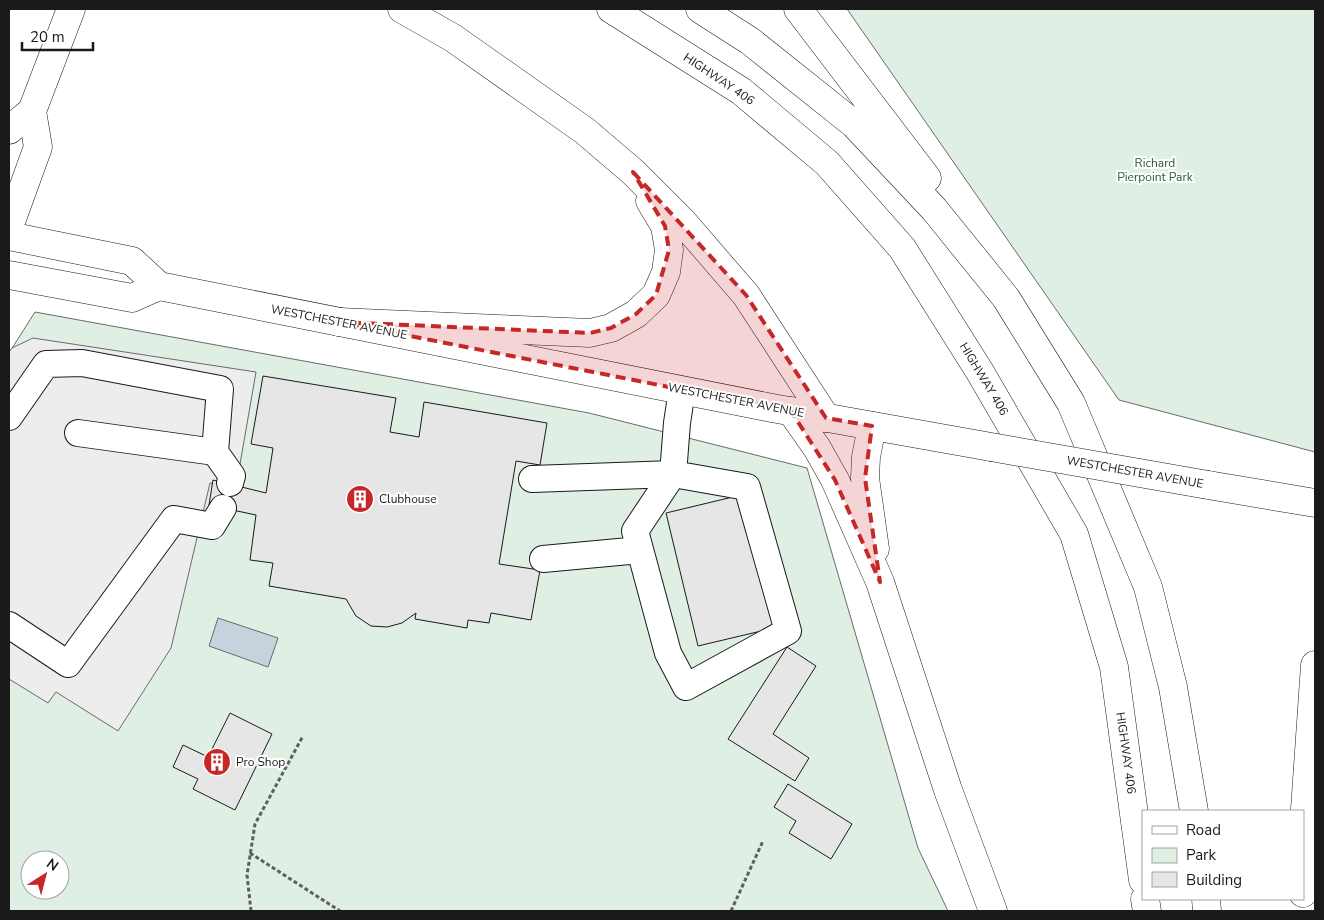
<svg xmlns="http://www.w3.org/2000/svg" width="1324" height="920" font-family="'Nunito Sans',sans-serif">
<rect width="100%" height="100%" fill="#fff"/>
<!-- green -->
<path fill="#e0efe3" stroke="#6a6a6a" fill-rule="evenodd" d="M847,9H1315V452L1119,400Z
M35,312L589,413L807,468L918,848L948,911H9V353ZM30,860H60V890H30Z"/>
<!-- parking -->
<path fill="#ededed" stroke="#6a6a6a" d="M33,338L256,372L236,487L210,483L171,648L118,731L56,692L48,703L9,679V352L12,348Z"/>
<!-- water -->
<path fill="#c6d2dc" stroke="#6a6a6a" d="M218,618L278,638L268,667L209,646Z"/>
<!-- building -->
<path fill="#e6e6e6" stroke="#1a1a1a" d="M263,376L396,398L390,432L419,437L424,402L547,423L540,465L516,461L499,564L540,570L531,620L491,613L489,623L468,620L467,628L415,619L416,613L402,623L387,627L371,626L356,616L346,599L269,586L273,563L250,560L256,515L209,505L213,480L266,493L273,448L251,444Z
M741,495L774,628L698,646L666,513Z
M787,647L816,666L773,734L809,758L795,781L728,739Z
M230,713L272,734L235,810L193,789L198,779L173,767L183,745L208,757Z
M788,784L852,824L831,859L789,833L796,821L774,807Z"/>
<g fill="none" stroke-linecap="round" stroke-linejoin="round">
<!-- minor casing -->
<g stroke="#1a1a1a" stroke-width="28">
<path id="minor" d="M9,417L46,364L82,363L220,389L215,452L232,476L230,483
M78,433L215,452
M532,479L673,474L747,487L788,631L686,687L668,653L635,531L673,474L677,423L682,390
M543,559L640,550
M9,625L68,664L174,519L212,526L223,508"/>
</g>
<!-- major casing -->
<g stroke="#1a1a1a" stroke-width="29">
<path id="major" d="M9,130L32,111L71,9
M9,227L38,147L32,111
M9,236L132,261L159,286L772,408L991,447
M9,275L132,298L159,286
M1208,485L1315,503"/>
</g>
<!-- highway casing -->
<g stroke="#1a1a1a" stroke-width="29">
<path id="highway" d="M402,9L453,38L585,131L633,172L683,222L746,295L826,418
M611,9L741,91L827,163L902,248L980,372L1074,534L1114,667L1143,880
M700,9L750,41L854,124L934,209L1006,298L1071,403L1148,587L1173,687L1194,811
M798,9L927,178
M339,322L590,333L611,328L636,314L656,295L666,272L669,250L665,226L650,201
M791,411L817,448L835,480L880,582L948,790L993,911
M872,426L866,457L865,478L875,549
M1303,893L1305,809L1315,665
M1145,899L1147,911
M1206,899L1207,911"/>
</g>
<!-- path -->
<path stroke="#5f5f5f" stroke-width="3" stroke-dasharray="4 2.5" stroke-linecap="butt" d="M250,853L340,911
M251,911L247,875L255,824L303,736
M731,911L763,841"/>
<!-- minor -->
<use href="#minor" stroke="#fff" stroke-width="26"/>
<!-- major -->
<use href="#major" stroke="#fff" stroke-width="28"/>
<!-- highway -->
<use href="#highway" stroke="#fff" stroke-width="28"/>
<!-- major-bridge casing -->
<g stroke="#1a1a1a" stroke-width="29" stroke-linecap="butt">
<path id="major-bridge" d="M991,447L1208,485"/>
</g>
<!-- major-bridge -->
<use href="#major-bridge" stroke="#fff" stroke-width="28"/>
</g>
<!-- marked area -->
<path fill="#c62828" fill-opacity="0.2" stroke="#c62828" stroke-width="4" stroke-dasharray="10 6" stroke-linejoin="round" d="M633,172L746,295L826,418L872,426L865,478L880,582L835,480L791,411L339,322L590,333L611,328L636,314L656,295L669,250L665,226Z"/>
<!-- icons -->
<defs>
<g id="building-disc" transform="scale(1.4375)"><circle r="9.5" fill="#c62828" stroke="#fff"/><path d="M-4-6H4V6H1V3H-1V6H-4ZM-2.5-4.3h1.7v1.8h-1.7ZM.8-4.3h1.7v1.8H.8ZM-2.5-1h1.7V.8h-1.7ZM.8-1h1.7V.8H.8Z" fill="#fff"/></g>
</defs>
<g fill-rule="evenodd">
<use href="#building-disc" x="360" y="499"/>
<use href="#building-disc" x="217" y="762"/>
</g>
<g text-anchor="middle" stroke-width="4" stroke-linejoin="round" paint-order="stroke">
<!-- street labels -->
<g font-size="12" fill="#1a1a1a" stroke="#fff">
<text transform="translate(719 79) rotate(34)" y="4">HIGHWAY 406</text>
<text transform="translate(339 322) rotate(11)" y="4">WESTCHESTER AVENUE</text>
<text transform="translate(984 379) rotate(59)" y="4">HIGHWAY 406</text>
<text transform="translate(736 400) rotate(11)" y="4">WESTCHESTER AVENUE</text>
<text transform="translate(1135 472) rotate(10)" y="4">WESTCHESTER AVENUE</text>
<text transform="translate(1126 753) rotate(82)" y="4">HIGHWAY 406</text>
</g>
<!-- park labels -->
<g font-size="12" fill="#2b5a34" stroke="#fff">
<text x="1155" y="167">Richard<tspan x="1155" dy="14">Pierpoint Park</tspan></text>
</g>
<!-- poi labels -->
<g font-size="12" fill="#1a1a1a" stroke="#fff" text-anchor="start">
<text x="379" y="503">Clubhouse</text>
<text x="236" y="766">Pro Shop</text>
</g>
</g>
<!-- border -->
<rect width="1324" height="920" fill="none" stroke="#1a1a1a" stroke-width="20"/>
<!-- legend -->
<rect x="1142" y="810" width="162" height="90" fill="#ffffff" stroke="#a3a3a3"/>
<rect x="1152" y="826" width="25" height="8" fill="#ffffff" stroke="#a3a3a3"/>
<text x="1186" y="835" font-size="15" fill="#1a1a1a">Road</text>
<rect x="1152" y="848" width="25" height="15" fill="#e0efe3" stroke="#a3a3a3"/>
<text x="1186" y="860" font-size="15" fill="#1a1a1a">Park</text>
<rect x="1152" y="872" width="25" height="15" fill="#e6e6e6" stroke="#a3a3a3"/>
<text x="1186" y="885" font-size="15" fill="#1a1a1a">Building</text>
<!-- north arrow -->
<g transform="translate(45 875) rotate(36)"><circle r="24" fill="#ffffff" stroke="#a3a3a3"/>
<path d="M0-4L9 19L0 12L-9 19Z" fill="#c62828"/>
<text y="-8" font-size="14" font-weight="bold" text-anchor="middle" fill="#1a1a1a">N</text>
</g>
<!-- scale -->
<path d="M22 42v8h71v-8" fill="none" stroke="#1a1a1a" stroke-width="2.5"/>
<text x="30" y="42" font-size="15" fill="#1a1a1a" stroke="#ffffff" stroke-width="4" paint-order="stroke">20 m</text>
</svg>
